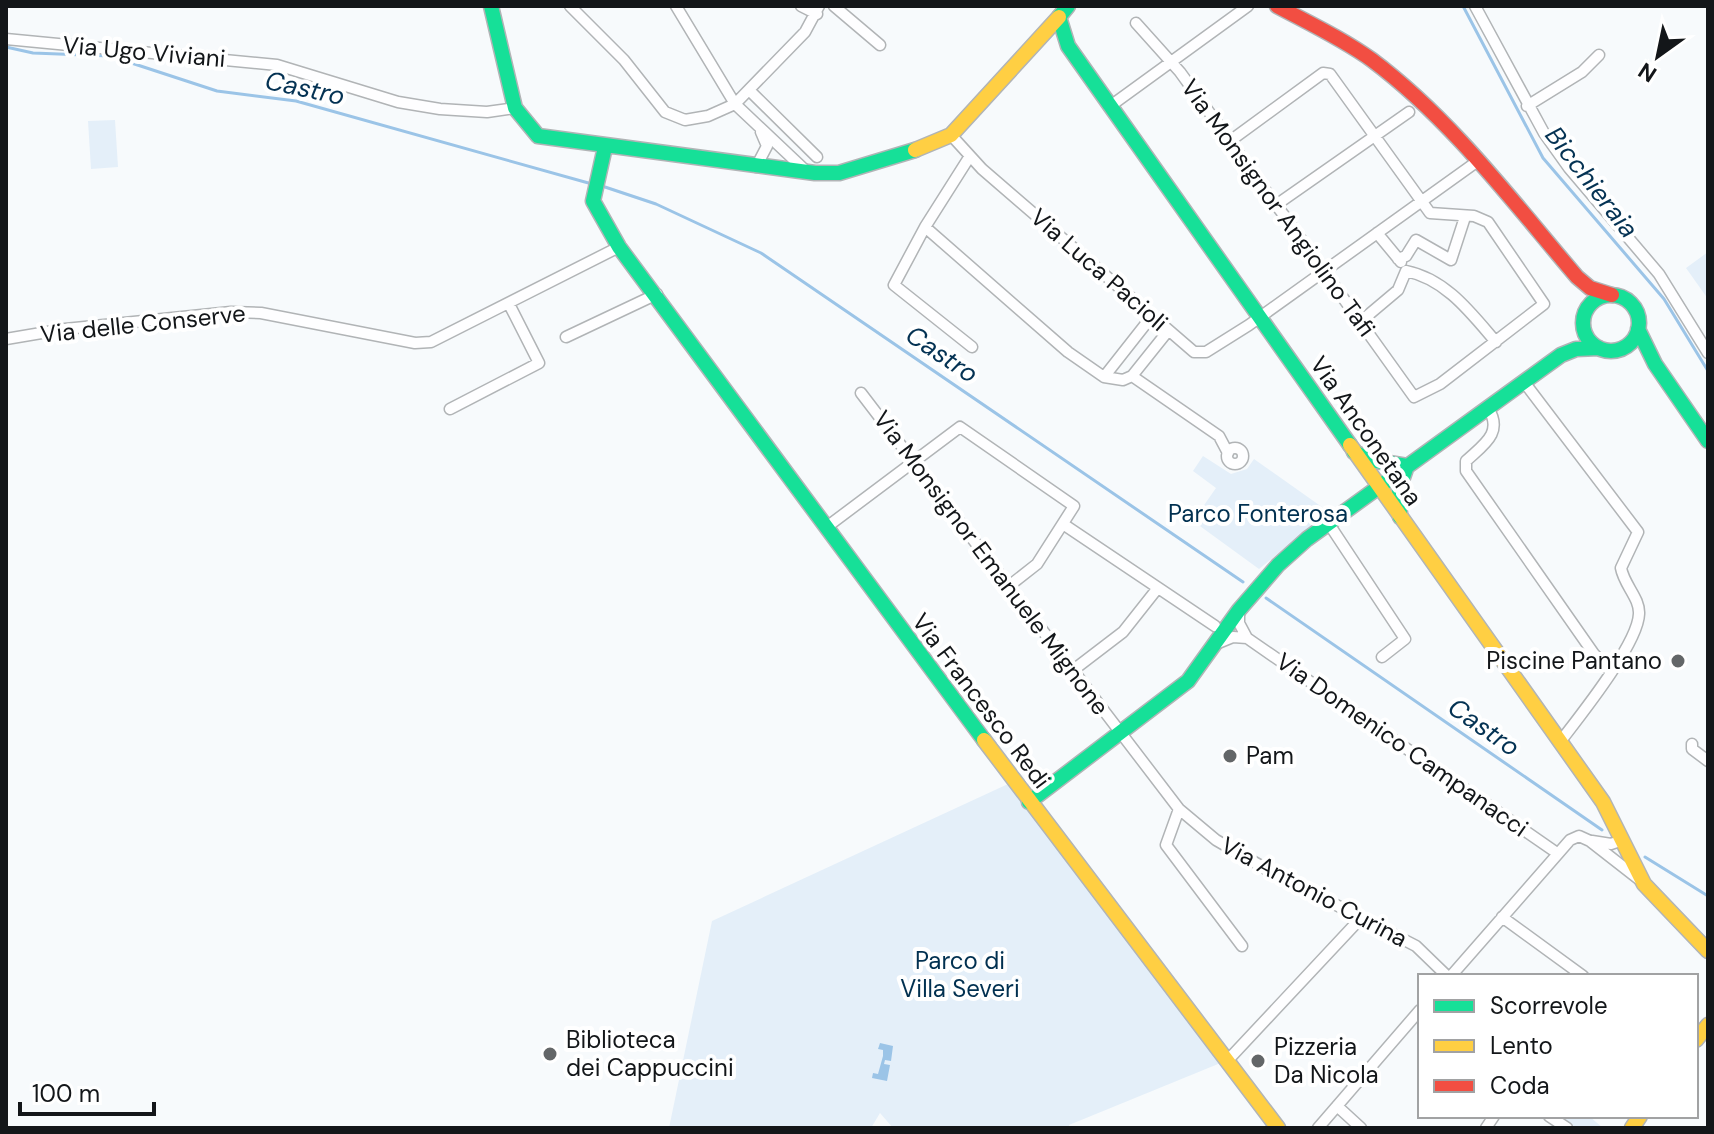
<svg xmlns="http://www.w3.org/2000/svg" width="1714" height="1134" font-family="'DM Sans',sans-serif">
<rect width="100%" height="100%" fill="#f7fafc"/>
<!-- green -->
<path fill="#e4eff9" d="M115,120L118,167L91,169L88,121Z
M1708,252V299L1686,268Z
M1203,456L1231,474L1247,469L1254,459L1329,512L1259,569L1193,521L1216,488L1193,471Z
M1008,784L1223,1062L1069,1125L1070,1128H893L880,1113L871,1128H669L712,921Z
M1560,1116H1589L1603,1128H1576Z"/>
<!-- water -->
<path fill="#9bc4e7" d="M880,1043L893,1046L891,1061L885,1060L884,1064L890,1065L887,1081L872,1078L873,1073L878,1074L883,1056V1050L878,1049Z"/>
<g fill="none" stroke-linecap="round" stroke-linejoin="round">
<!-- stream -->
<path stroke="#9bc4e7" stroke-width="3" d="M1463,6L1543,158L1664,299L1708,371
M6,47L33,53L110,56L217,91L296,101L592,184
M605,187L656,204L761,253L1243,582
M1266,598L1602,830
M1645,857L1708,896"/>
<!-- street casing -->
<g stroke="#b1b4b6" stroke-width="13">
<path id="street" d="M570,6L624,60L665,112L685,120L708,116L735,104L805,32L819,6
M676,6L735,104L807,172
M801,6L817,14
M834,6L880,45
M1475,6L1544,133L1569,168L1659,274L1708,353
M1136,23L1180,72L1230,141L1236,150L1276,205L1283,214L1414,397L1440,384L1544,304L1488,222L1474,216L1430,213L1330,74L1323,73L1230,141
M6,39L277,65L398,102L440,109L487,112L515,108
M750,91L817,157
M1527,106L1582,72L1599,55
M1109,107L1248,6
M951,135L982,169L1194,352H1206L1249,325L1475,163
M970,156L925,227L894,285L972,347
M756,167L767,146L761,132
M1276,205L1409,112
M925,227L1068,352L1104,377L1123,380L1132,376L1168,331
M1377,233L1401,262
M1398,259L1406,256L1416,240L1451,260L1465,217
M1360,322L1398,290L1406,271C1446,279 1471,313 1496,342
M566,337L657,294
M6,339L65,329L231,312L261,313L415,343L431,342L619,247
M1132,376L1219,436L1228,453
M1104,377L1152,316
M1524,382L1638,532L1621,568C1624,585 1640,598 1639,614C1638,644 1579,717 1560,742
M861,393L1179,809L1216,840L1268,870L1416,946L1447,976
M1488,408C1504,433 1483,445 1466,461V471L1594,654L1611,672
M450,409L539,363L509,304
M1227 456a8 8 0 1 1 16 0a8 8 0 1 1-16 0Z
M1063,524L1215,626
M1329,524L1405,639L1382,657
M828,526L960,427L1074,506L1037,564L1009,586
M1239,611V623L1247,638L1557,853
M1216,644L1233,637L1247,638
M1072,671L1123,632L1157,589
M1692,744V749L1708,761
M1179,809L1166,845L1242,946
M1592,841L1611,844L1623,840
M1502,917L1583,976
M1451,976L1570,840L1579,836L1590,841L1640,880
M1228,1060L1360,919
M1337,1106L1361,1128
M1549,1116L1567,1128
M1318,1128L1420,1010
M1486,1128L1494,1116"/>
</g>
<!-- fast casing -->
<g stroke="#b1b4b6" stroke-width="17">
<path id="fast" d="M491,6L515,108L538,136L815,173H839L915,150
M1068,6L1059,17L1068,46L1350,445
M605,147L593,201L619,247L984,740
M1583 323a28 28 0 1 1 56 0a28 28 0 1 1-56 0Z
M1638,329L1655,364L1708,441
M1354,452L1371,460L1407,466
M1400,517L1399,489L1407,466
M1029,802L1188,681L1239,610L1278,565L1307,539L1561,355L1576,349L1599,348"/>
</g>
<!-- slow casing -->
<g stroke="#b1b4b6" stroke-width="17">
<path id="slow" d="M915,150L951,135L1059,17
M1350,445L1603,802L1644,884L1708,951
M984,740L1278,1128
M1696,1040L1708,1025
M1632,1128L1640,1116"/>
</g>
<!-- jam casing -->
<g stroke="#b1b4b6" stroke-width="17">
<path id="jam" d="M1277,6C1309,23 1343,39 1372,60C1452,120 1513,202 1577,277L1590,288L1612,295"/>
</g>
<!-- street -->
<use href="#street" stroke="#fefeff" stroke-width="10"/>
<!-- fast -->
<use href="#fast" stroke="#16e098" stroke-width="14"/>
<!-- slow -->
<use href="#slow" stroke="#ffcf43" stroke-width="14"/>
<!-- jam -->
<use href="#jam" stroke="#f24e42" stroke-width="14"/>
</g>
<!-- markers -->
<g fill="#636668" stroke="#fff" stroke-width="3">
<circle cx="1678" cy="661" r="8"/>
<circle cx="1230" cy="756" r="8"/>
<circle cx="550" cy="1054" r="8"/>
<circle cx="1258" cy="1061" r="8"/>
</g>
<g text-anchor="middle" stroke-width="8" stroke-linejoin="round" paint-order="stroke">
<!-- street labels -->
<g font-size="24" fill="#131619" stroke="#fff">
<text transform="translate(144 52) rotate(5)" y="8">Via Ugo Viviani</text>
<text transform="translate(1278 208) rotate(54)" y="8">Via Monsignor Angiolino Tafi</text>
<text transform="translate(1099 270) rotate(41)" y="8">Via Luca Pacioli</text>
<text transform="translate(143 324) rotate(-6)" y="8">Via delle Conserve</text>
<text transform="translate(1366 431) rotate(55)" y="8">Via Anconetana</text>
<text transform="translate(991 563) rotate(53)" y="8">Via Monsignor Emanuele Mignone</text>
<text transform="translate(981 701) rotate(53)" y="8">Via Francesco Redi</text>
<text transform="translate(1402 745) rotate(35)" y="8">Via Domenico Campanacci</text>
<text transform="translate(1314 892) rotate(28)" y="8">Via Antonio Curina</text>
</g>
<!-- park labels -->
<g font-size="24" fill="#013050" stroke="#fff">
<text x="1258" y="522">Parco Fonterosa</text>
<text x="960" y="969">Parco di<tspan x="960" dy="28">Villa Severi</tspan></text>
</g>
<!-- poi labels -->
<g font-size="24" fill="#131619" stroke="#fff" text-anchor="start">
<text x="1662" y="669" text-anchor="end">Piscine Pantano</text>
<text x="1246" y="764">Pam</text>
<text x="566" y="1048">Biblioteca<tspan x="566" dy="28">dei Cappuccini</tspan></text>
<text x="1274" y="1055">Pizzeria<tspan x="1274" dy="28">Da Nicola</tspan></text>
</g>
<!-- water labels -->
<g font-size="26" font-style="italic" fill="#043253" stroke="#fff">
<text transform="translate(305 88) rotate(12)" y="9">Castro</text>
<text transform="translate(1592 182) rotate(52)" y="9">Bicchieraia</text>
<text transform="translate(942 354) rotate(34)" y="9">Castro</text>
<text transform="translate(1484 727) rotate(35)" y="9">Castro</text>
</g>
</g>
<!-- border -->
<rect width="1714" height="1134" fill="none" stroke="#131619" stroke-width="16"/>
<!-- legend -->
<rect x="1418" y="974" width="280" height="144" fill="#ffffff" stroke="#a1a2a3" stroke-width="2"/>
<rect x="1434" y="1000" width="40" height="12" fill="#16e098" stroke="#a1a2a3" stroke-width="2"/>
<text x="1490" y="1014" font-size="24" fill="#131619">Scorrevole</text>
<rect x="1434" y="1040" width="40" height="12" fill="#ffcf43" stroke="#a1a2a3" stroke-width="2"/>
<text x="1490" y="1054" font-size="24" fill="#131619">Lento</text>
<rect x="1434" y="1080" width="40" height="12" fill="#f24e42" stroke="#a1a2a3" stroke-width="2"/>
<text x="1490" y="1094" font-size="24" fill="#131619">Coda</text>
<!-- north arrow -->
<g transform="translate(1658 56) rotate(213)" stroke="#ffffff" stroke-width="6" paint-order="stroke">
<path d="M0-6L14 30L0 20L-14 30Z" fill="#131619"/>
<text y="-12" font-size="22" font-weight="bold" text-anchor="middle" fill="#131619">N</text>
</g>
<!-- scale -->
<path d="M20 1102v12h134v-12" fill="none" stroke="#131619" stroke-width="4"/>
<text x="32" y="1102" font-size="24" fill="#131619" stroke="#ffffff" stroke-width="6" paint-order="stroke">100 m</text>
</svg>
